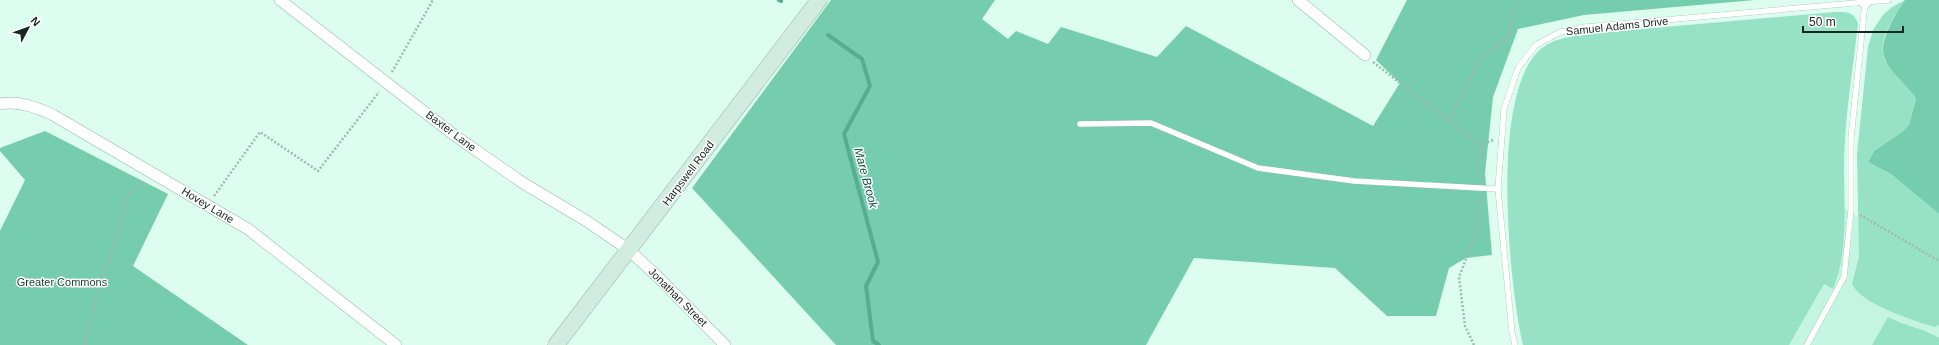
<svg xmlns="http://www.w3.org/2000/svg" width="1939" height="345" font-family="Arial,sans-serif">
<rect width="100%" height="100%" fill="#ddfdf0"/>
<!-- built -->
<path fill="#c4f5e2" d="M1838,203L1871,226L1939,265V345H1759Z"/>
<!-- green -->
<path fill="#97e2c6" d="M1905,0C1895,15 1878,39 1884,58C1887,66 1909,89 1916,97L1909,125L1902,132L1874,151L1868,162L1891,174L1939,214V325L1935,327C1914,321 1861,304 1852,284L1859,257L1857,154L1868,47L1873,30L1883,15L1892,7Z
M1835,12C1847,12 1853,11 1858,23C1854,62 1847,102 1845,141C1841,190 1852,242 1833,289L1824,284L1789,345H1523C1509,286 1488,82 1545,46C1559,36 1581,36 1598,33Z
M1888,317C1905,326 1923,328 1939,338V345H1872Z"/>
<!-- forest -->
<path fill="#76ccae" d="M831,0H995L982,19L1008,39L1016,31L1048,44L1061,27L1157,57L1186,26L1373,126L1400,83L1376,60L1407,0H1755L1584,15L1518,29L1493,97L1485,173L1492,255L1466,258L1449,268L1436,316H1387L1335,268L1194,258L1146,345H836L692,188Z
M1905,0H1939V214L1891,174L1868,162L1874,151L1902,132L1909,125L1916,98C1908,87 1889,70 1885,59C1877,43 1896,13 1905,0Z
M45,131L168,194L133,266L248,345H0V231L25,180L0,151V148Z"/>
<g fill="none" stroke-linecap="round" stroke-linejoin="round">
<!-- stream -->
<path stroke="#56ad90" stroke-width="4" d="M779,0L781,1
M828,35L862,59L870,86L844,134L878,262L866,286L873,341L879,345"/>
<!-- service casing -->
<g stroke="#92b8a9" stroke-width="6">
<path id="service" d="M1080,124L1151,123L1258,168L1354,181L1498,189
M1515,345L1512,332L1498,189L1504,109L1518,68L1536,45L1560,32L1585,27L1889,0
M1807,345L1844,277L1851,210V138L1865,3"/>
</g>
<!-- minor casing -->
<g stroke="#92b8a9" stroke-width="12">
<path id="minor" d="M280,0L454,135L523,183L585,220L629,250L659,278L725,345
M1298,0L1365,55
M1865,3L1866,0
M0,104C18,100 37,107 53,115L248,229L396,345"/>
</g>
<!-- secondary casing -->
<g stroke="#92b8a9" stroke-width="17">
<path id="secondary" d="M556,345L819,0"/>
</g>
<!-- path -->
<path stroke="#9fb9af" stroke-width="2.5" stroke-dasharray="2 2" stroke-linecap="butt" d="M1373,62L1449,121
M392,72L433,0
M1493,140L1481,145L1449,121L1481,58L1509,36L1516,0
M1480,181L1481,145
M214,196L260,132L318,171L379,92
M1860,215L1939,261
M84,345L93,307L120,226L127,196L144,182
M1474,345L1465,326L1459,277L1476,233L1479,196"/>
<!-- service -->
<use href="#service" stroke="#fff" stroke-width="5.5"/>
<!-- minor -->
<use href="#minor" stroke="#fff" stroke-width="11"/>
<!-- secondary -->
<use href="#secondary" stroke="#d2ece2" stroke-width="16"/>
</g>
<g text-anchor="middle" stroke-width="3" stroke-linejoin="round" paint-order="stroke">
<!-- street labels -->
<g font-size="11" fill="#172621" stroke="#fff">
<text transform="translate(1617 26) rotate(-6)" y="4">Samuel Adams Drive</text>
<text transform="translate(451 131) rotate(37)" y="4">Baxter Lane</text>
<text transform="translate(688 173) rotate(-53)" y="4">Harpswell Road</text>
<text transform="translate(208 205) rotate(31)" y="4">Hovey Lane</text>
<text transform="translate(678 297) rotate(45)" y="4">Jonathan Street</text>
</g>
<!-- park labels -->
<g font-size="11" fill="#173e31" stroke="#fff">
<text x="62" y="286">Greater Commons</text>
</g>
<!-- water labels -->
<g font-size="12" font-style="italic" fill="#0f5643" stroke="#fff">
<text transform="translate(866 178) rotate(75)" y="4">Mare Brook</text>
</g>
</g>
<!-- north arrow -->
<g transform="translate(28 28) rotate(49)" stroke="#ffffff" stroke-width="3" paint-order="stroke">
<path d="M0-3L7 15L0 10L-7 15Z" fill="#172621"/>
<text y="-6" font-size="11" font-weight="bold" text-anchor="middle" fill="#172621">N</text>
</g>
<!-- scale -->
<path d="M1803 26v6h100v-6" fill="none" stroke="#172621" stroke-width="2"/>
<text x="1809" y="26" font-size="12" fill="#172621" stroke="#ffffff" stroke-width="3" paint-order="stroke">50 m</text>
</svg>
